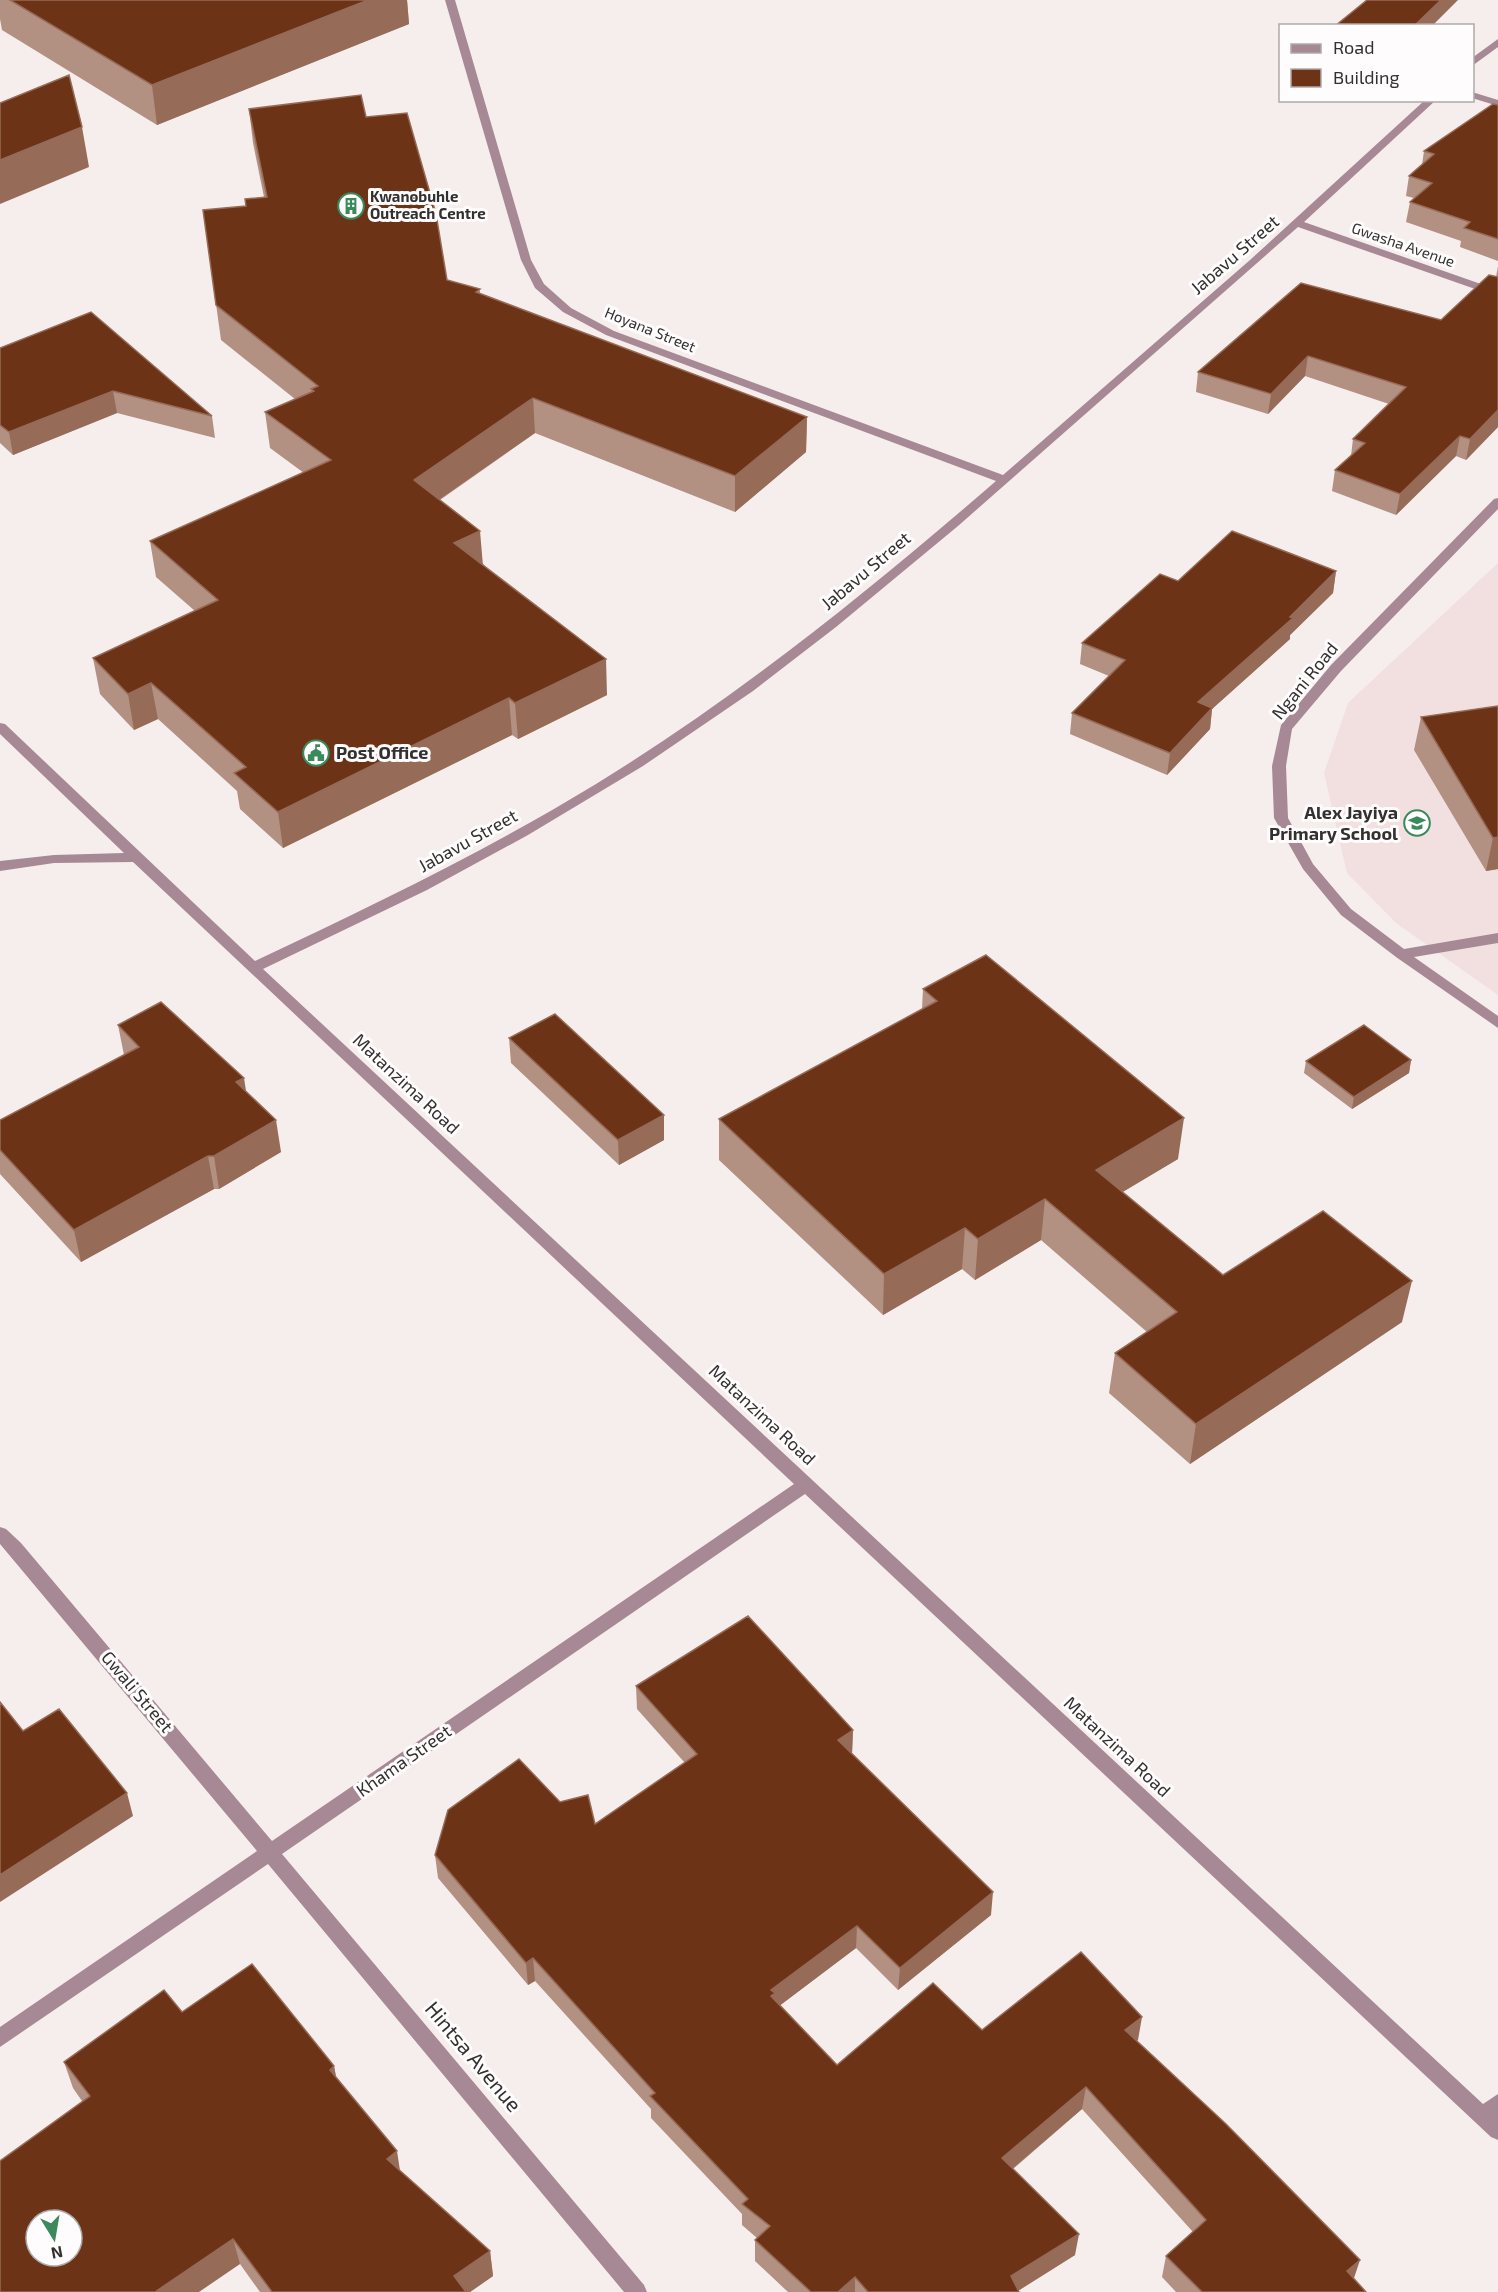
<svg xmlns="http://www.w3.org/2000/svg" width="1498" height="2292" font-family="'Exo 2',sans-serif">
<rect width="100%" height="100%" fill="#f6eded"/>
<!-- built -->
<path fill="#f2e0e0" d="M1498,563V995L1396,923L1347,873L1324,773L1348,703Z"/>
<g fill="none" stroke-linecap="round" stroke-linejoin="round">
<!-- minor -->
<path fill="#a78996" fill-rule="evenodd" d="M445,0H455L531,260L544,284L571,308L614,331L1003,475L1250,260L1425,100H1436L1304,222L1498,290V297L1298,227L958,526L836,627L753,691L643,766L528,835L427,890L263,969L1483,2104L1498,2094V2140L1491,2137L805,1494L282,1854L644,2285L647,2292H624L268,1864L0,2047V2027L257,1851L0,1544V1527L6,1529L21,1543L272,1841L794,1484L133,862L54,863L0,871V861L54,855L124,853L0,734V723L5,724L255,961C371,906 486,851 596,784C739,696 869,591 996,481L606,335L563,312L535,288L521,260Z
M1498,39V47L1472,66V58Z
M1472,92L1498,100V106L1472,98Z
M1498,498V509L1341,671L1292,729L1286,766L1288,818L1313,864L1351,909L1404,949L1498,933V943L1414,957L1498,1016V1028L1396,957L1341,915L1303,869L1274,818L1272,766L1281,725L1331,665L1494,499Z"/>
</g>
<!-- wall -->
<path fill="#b29082" d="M0,0H407L409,24L157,125L2,30L0,19Z
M1498,105V261L1460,247L1461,241L1406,222L1410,202L1414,198L1406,196L1409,176L1422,165L1424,151Z
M249,109L366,117L447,280L480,289V294L807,417L806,452L735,512L535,433L440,500L483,564L607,695L518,739L512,735L283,848L240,809L237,791L158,719L134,730L100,694L93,658L195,611L156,577L150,541L304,473L270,448L265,412L295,399L221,340L203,210L246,206L264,197L253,143Z
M1498,266V427L1466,460L1456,456L1396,515L1332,491L1335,470L1351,456L1353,439L1389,404L1305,376L1268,414L1196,392L1198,372L1441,320L1496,277Z
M0,348L212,416L215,438L117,413L13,455L0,443Z
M1336,571L1333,593L1290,635V639L1212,709L1210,729L1167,775L1070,734L1072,713L1109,676L1080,664L1082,643L1178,581Z
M1498,706V869L1486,871L1414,750L1421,717Z
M923,989L1178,1159L1122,1192L1223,1275L1402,1322L1190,1464L1109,1393L1115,1353L1147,1332L1041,1240L975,1280L962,1269L883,1315L719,1160V1119L922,1009Z
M118,1025L246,1091L281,1152L219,1189H214L81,1262L0,1174V1150L124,1055Z
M509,1038L664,1115V1140L619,1165L511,1063Z
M1411,1060L1409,1073L1352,1109L1304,1073L1306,1061Z
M636,1686L853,1730L852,1754L991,1915L898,1990L856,1948L780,2005L837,2065L982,2030L1138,2040L1137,2041L1366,2292H1176L1162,2277L1166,2256L1193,2232L1082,2109L1013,2169L1075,2255L1018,2291L1019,2292H788L755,2261V2240L757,2238L742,2225V2214L651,2118V2109L535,1981L528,1985L438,1878L435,1855L595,1824L685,1763L637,1709Z
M182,2012L334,2066L336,2077L400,2171L490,2251L493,2276L470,2292H260L240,2264L82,2101L73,2088L64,2062Z"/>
<!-- shaded-wall -->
<path fill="#966b57" d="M368,0H407L409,24L157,125L152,85Z
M1441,0H1458L1432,26H1414Z
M82,127L89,167L0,204V160Z
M1308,356L1305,376L1268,414L1271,394Z
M113,391L117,413L13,455L9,432Z
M533,398L535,433L417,515L414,480Z
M1498,410V427L1466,460L1470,439Z
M807,417L806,452L735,512V476Z
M1460,436L1456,456L1396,515L1400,494Z
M480,531L483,566L454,543Z
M1336,571L1333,593L1290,635V639L1212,709L1210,729L1167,775L1170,753L1198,702L1290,617Z
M606,659L607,695L518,739L515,703Z
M151,683L158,719L134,730L128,694Z
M509,698L512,735L283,848L278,812Z
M1498,837V869L1486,871L1493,838Z
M1411,1060L1409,1073L1352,1109L1354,1097Z
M244,1078L249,1110L236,1082Z
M664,1115V1140L619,1165L618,1140Z
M1184,1118L1178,1159L1091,1211L1096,1170Z
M276,1120L281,1152L219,1189L214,1156Z
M208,1156L214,1189L81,1262L74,1230Z
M1045,1199L1041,1240L975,1280L978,1239Z
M965,1228L962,1269L883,1315L884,1274Z
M1412,1281L1402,1322L1190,1464L1196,1424Z
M853,1730L852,1754L837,1764L838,1740Z
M127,1793L133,1816L0,1902V1875Z
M993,1892L991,1915L898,1990L900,1968Z
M857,1926L856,1948L774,2010L771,2018V1990Z
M533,1958L535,1981L528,1985L526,1963Z
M1142,2017L1138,2040L1121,2053L1125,2030Z
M334,2066L339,2093L330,2070Z
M1086,2087L1082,2109L999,2180L1002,2158Z
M397,2151L401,2177L387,2159Z
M1079,2234L1075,2255L1016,2292L1011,2276Z
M233,2239L240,2264L199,2292H155Z
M490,2251L493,2276L470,2292H456L454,2276Z
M1360,2260L1353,2281L1347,2271Z
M855,2277V2292H838Z"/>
<!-- building -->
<path fill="#6d3317" stroke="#966b57" stroke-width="1.5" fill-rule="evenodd" d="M10,0H368L152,85Z
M1367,0H1441L1414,26H1335Z
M69,75L82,127L0,160V103Z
M361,95L366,117L407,113L436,214L447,280L480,289L476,292L807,417L735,476L533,398L414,480L480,531L454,543L606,659L515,703L509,698L278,812L234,773L246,767L151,683L128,694L93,658L218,600L150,541L331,460L265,412L314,391L311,389L318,386L216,305L203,210L246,206L245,199L267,197L249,109Z
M1493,104L1498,105V239L1464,228L1470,222L1410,202L1432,183L1409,176L1434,154L1424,151Z
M1489,275L1498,277V410L1470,439L1460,436L1400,494L1335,470L1365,443L1353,439L1406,387L1308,356L1271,394L1198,372L1301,283L1441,320Z
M91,312L212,416L113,391L9,432L0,425V348Z
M1232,531L1336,571L1290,617L1293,618L1198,702L1212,708L1170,753L1072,713L1125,660L1082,643L1160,574L1178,581Z
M1498,706V837L1493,838L1421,717Z
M986,955L1184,1118L1096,1170L1223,1275L1323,1211L1412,1281L1196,1424L1115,1353L1177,1312L1045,1199L978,1239L965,1228L884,1274L719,1119L937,1001L923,989Z
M161,1002L244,1078L236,1082L276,1120L214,1156H208L74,1230L0,1150V1120L139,1047L118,1025Z
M555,1014L664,1115L618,1140L509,1038Z
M1364,1025L1411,1060L1354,1097L1306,1061Z
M748,1616L853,1730L838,1740L993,1892L900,1968L857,1926L771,1990L775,1993L771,1996L837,2065L933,1983L982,2030L1081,1952L1142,2017L1125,2030L1226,2124L1360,2260L1347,2271L1366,2292H1202L1166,2256L1206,2220L1086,2087L1002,2158L1079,2234L1011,2276L1019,2292H868L855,2277L838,2292H811L755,2240L770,2226L742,2204L748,2199L650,2096L655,2093L533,1958L526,1963L435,1855L448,1810L519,1759L560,1802L588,1795L595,1824L697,1754L636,1686Z
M0,1702L23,1731L59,1709L127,1793L0,1875Z
M252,1964L334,2066L330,2070L397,2151L387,2159L490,2251L454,2276L466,2292H272L233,2239L155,2292H0V2161L90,2096L64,2062L164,1990L182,2012ZM36,2220H72V2256H36Z"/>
<!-- icons -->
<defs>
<g id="building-ring" transform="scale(1.35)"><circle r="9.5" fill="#fefcfc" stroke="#3a8a5b" stroke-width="1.5"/><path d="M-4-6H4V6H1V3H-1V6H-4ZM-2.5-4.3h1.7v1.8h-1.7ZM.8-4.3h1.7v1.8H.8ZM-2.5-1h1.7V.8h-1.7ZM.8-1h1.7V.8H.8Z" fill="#3a8a5b"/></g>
<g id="civic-ring" transform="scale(1.35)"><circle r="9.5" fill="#fefcfc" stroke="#3a8a5b" stroke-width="1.5"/><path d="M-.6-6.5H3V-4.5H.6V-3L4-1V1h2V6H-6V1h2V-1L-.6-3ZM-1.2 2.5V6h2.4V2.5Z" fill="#3a8a5b"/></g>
<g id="school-ring" transform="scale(1.35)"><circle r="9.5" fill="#fefcfc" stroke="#3a8a5b" stroke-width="1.5"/><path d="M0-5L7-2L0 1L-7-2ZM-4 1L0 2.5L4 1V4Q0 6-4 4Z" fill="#3a8a5b"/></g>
</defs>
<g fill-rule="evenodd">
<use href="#building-ring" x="351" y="206"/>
<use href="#civic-ring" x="316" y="753"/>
<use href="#school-ring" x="1417" y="823"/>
</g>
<g text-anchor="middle" stroke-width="6" stroke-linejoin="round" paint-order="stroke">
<!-- far-poi labels -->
<g font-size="15" font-weight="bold" fill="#333030" stroke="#fefcfc" text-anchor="start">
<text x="370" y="202">Kwanobuhle<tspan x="370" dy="17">Outreach Centre</tspan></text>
</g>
<!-- far-street labels -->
<g font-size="15" fill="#333030" stroke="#fefcfc">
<text transform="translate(1403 245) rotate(19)" y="5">Gwasha Avenue</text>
<text transform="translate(650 330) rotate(22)" y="5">Hoyana Street</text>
</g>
<!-- street labels -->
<g font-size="18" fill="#333030" stroke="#fefcfc">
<text transform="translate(1235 255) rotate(-41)" y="6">Jabavu Street</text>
<text transform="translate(866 571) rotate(-40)" y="6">Jabavu Street</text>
<text transform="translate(1305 681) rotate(-51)" y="6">Ngani Road</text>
<text transform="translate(468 841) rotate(-29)" y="6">Jabavu Street</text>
<text transform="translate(406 1084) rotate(43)" y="6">Matanzima Road</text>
<text transform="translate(762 1415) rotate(43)" y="6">Matanzima Road</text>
<text transform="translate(137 1692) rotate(50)" y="6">Gwali Street</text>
<text transform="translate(1117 1747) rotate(43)" y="6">Matanzima Road</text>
<text transform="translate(404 1761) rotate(-35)" y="6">Khama Street</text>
</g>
<!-- poi labels -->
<g font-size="18" font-weight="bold" fill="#333030" stroke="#fefcfc" text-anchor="start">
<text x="336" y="759">Post Office</text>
<text x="1398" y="819" text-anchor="end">Alex Jayiya<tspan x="1398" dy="21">Primary School</tspan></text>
</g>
<!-- near-street labels -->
<g font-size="21" fill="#333030" stroke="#fefcfc">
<text transform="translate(473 2057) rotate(50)" y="7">Hintsa Avenue</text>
</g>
</g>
<!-- legend -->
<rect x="1279" y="24" width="195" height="78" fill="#fefcfc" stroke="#adaaaa" stroke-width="1.5"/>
<rect x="1291" y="44" width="30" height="9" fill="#a78996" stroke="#adaaaa" stroke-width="1.5"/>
<text x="1333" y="54" font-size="18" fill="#333030">Road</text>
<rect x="1291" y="69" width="30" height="18" fill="#6d3317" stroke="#adaaaa" stroke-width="1.5"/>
<text x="1333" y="84" font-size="18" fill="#333030">Building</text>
<!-- north arrow -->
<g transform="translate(54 2238) rotate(169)"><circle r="28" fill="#fefcfc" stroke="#adaaaa" stroke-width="1.5"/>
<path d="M0-4.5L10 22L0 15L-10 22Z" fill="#3a8a5b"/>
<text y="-9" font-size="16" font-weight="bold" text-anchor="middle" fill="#333030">N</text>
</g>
</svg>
